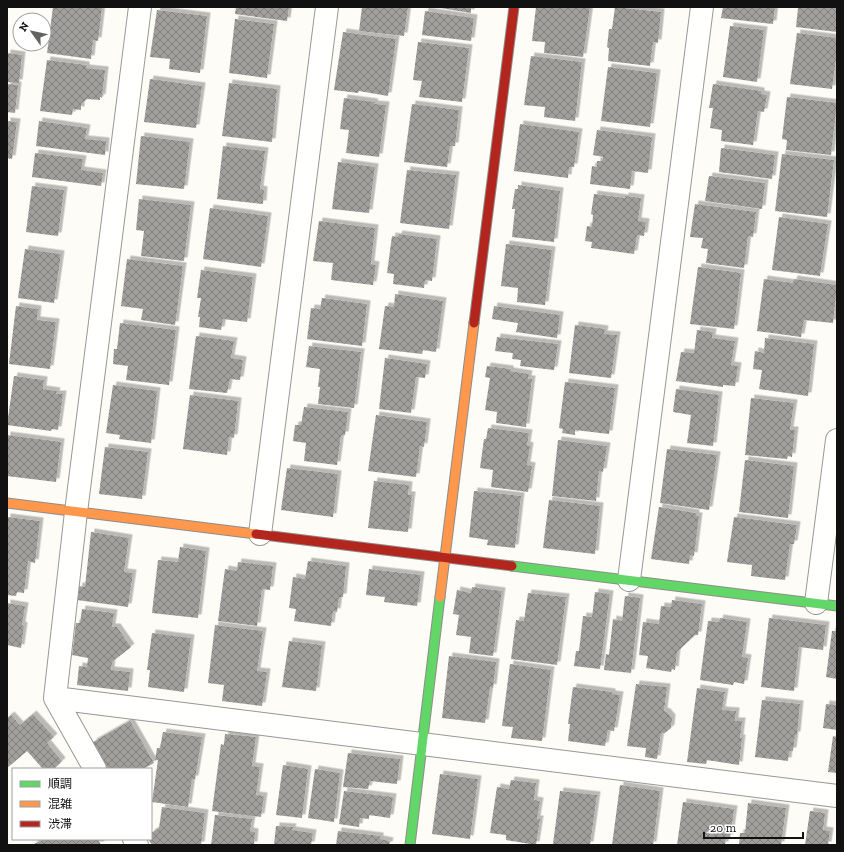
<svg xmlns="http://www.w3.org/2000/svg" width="844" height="852" font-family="'Zilla Slab','Noto Sans JP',serif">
<defs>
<pattern id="building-cross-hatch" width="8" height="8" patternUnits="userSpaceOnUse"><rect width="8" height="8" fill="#a19f9c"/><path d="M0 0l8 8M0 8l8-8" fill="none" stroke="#82807e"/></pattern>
<filter id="shadow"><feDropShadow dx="3.5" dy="-3.5" stdDeviation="0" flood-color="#0004"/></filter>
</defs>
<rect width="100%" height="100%" fill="#fdfcf7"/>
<!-- building -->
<path fill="url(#building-cross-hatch)" filter="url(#shadow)" d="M53,7H102L98,41L93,40L91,59L47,53Z
M236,7H289L287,21L235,14Z
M362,7H408L404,36L359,31Z
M434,7H471V13Z
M536,7H590L583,57L544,53L545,42L532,41Z
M615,7L661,12L658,43L653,42L650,66L608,61L609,48L607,47L609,29H612Z
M723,7H775L773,24L721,18Z
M802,7H837V32L796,27L798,8H802Z
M157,10L207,16L200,73L169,69L170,59L150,57Z
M425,11L474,18L471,41L422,35Z
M235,19L274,24L267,78L229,73Z
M730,26L764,30L757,82L723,77Z
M343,32L396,39L388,96L359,91L358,93L334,90Z
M797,33L837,38V51L832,89L790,84Z
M418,42L469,48L462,102L419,97L422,81L413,80Z
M7,53L22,55L19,83L7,82Z
M531,56L582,62L575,121L544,117L545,107L524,105Z
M47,60L86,65V68L105,70L102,98L100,97V100L87,99L81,104V110L73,109L72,115L40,111Z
M608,67L657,73L650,127L601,121Z
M150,79L202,86L196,128L144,122Z
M229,83L277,89L272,142L222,136Z
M7,84L18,85L15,113L7,112Z
M713,84L761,91V94L767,95L764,112L758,111L753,145L721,141L722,130L710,128L713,108H709Z
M787,97L837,103L831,155L786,150L787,140L782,139Z
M344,98L375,102L374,104L386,105L379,157L346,153L349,130L340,129Z
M412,104L459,110L455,146H450L447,167L404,162Z
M7,121L17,122L12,159L7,158Z
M39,121L87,128L85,139L106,141L105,155L36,146Z
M520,124L579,132L574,167H569L568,178L514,171Z
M597,130L652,137L648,173L632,171L630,189L590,184L592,166L597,167V161H602L603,157L593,155Z
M141,136L190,142L184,189L136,184Z
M223,146L265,151L260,189L264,190L263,204L217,199Z
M721,148L775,155L772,179L719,172Z
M35,153L83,159L81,170L103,173L101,186L32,177Z
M782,154L834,160L827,217L775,211Z
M338,162L375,167L369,213L332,209Z
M407,170L456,175L449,229L400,223Z
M709,176L765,183L762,209L705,201Z
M518,185L560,191L554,242L512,237L515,209H512L515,189H518Z
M32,186L64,190L58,236L26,232Z
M594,194L625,198V196L641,198L638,221L646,222L644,236L637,235L634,254L591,248L592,242L585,241L587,226L592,227L593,215L591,214Z
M139,199L191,205L184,261L141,256L144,231L136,230Z
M695,204L756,212L753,237L748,236L744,268L706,263L708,249L701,248L703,238L690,237Z
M210,208L268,216L261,267L203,259Z
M779,217L828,224L820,276L772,270Z
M319,221L375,228L371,264L376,265L373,285L331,280L333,263L313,261Z
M399,234L437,239L432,281L425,280L424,288L393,284L394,274L387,273L392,236L398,237Z
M506,244L552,250L545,305L517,302L518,288L501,286Z
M25,249L61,254L54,303L18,298Z
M127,259L183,266L175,325L141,320L143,309L121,306Z
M698,267L741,273L734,329L690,324Z
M201,270L253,277L247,322L223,319L221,330L199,327L200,317H198L201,298H197Z
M764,279L793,283L794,279L837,285L833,323L804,320L801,337L757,331Z
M395,294L443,301L436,352L423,350L422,354L379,349L385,306L394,307Z
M322,298L367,304L362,346L307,339L311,308L320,309Z
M16,306L38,309L37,320L56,322L50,369L9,364Z
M494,306L560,315L557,338L516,332L518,323L492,319Z
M120,323L176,330L169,385L126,380L128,366L113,364L114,349H117Z
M575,325L605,329L604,334L617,335L611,378L569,373Z
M697,330L713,332L712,338L735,341L731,365L738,366L735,386L723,385V387L676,381L681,352L694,353Z
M196,336L234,341L231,358L243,360L240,380L230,379L227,393L189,389Z
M497,337L558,344L554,370L520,366L521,360L512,359L513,353L495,351Z
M765,338L814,344L808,396L759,389L762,370L753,369L755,351L764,353Z
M309,346L361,352L354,408L318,404L320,387H318L320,369L306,367Z
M385,358L427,364L425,378L416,377L411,413L379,409Z
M487,366L510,369V371L529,374L528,379H532L526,427L496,423L497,412L485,410L490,378L485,377Z
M14,376L44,380L43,389L57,391L56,394H63L58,430L52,429L51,431L7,425Z
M565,382L615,388L609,434L575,430V435L562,433L563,429L559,428Z
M113,385L157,391L151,443L119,439L120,435L106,433Z
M676,389L719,395L713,446L687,443L691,415L673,412Z
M190,395L238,401L234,438L229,437L227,455L183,449Z
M751,398L794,403L790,430H795L792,457L788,456L787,459L745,455Z
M304,407L348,412L345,435H341L337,465L304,461L306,443L293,441L295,425H301Z
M376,415L427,422L424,447L420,446L416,477L368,471Z
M488,428L529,433L527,445L530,446L527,465L532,466L528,492L491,487L493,470L480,468L484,439H486Z
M7,435L61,442L56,482L7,476Z
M558,440L607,446L603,472L599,471L596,501L552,496Z
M105,447L148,452L142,499L99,494Z
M667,449L717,455L709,510L660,503Z
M745,460L794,466L788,518L739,512Z
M287,468L338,474L333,517L281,510Z
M374,481L409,485L408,495H412L408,532L368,528Z
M474,491L521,496L515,548L487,545L488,540L469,537Z
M549,500L600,506L595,554L543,548Z
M659,507L696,513V516H699L694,556L690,555L689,564L651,559Z
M7,517L40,521L35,563L28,561L24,593L17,592L16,596L7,595Z
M734,517L797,525L794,544H790L785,580L751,576L752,565L727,562Z
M91,532L129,538L124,572L133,573L128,607L77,600L79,586L85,587Z
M180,547L206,551L198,618L152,613L158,560L178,562Z
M308,561L346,566L343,597H339L337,612L333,611L331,626L294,621L296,609L289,608L293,577L305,579Z
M238,562L273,566L270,590L262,589L257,626L218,621L225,569L237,571Z
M369,569L421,575L417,606L384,602L385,597L366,595Z
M472,587L502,591L493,656L469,653L471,637L456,635L459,615L453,614L457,590L471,593Z
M595,592L610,594L600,669L574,666L576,651H579L583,616L592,617Z
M528,593L566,597L557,665L511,659L516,620L524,621Z
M625,596L640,598L631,673L604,670L606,654L609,655L613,619L622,621Z
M672,600L702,604L698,635H695L677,652L675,670L672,669L671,672L646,668L648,656L639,655L643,622L659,624L661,606L671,607Z
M7,603L25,606L22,625L24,626L21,648L7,645Z
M82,609L114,613L112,627H117L131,647L112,662L111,670L130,672L128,691L77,685L79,666L87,667L88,658L72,655L76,623H80Z
M720,618L747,622L742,657L748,658L744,684L734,682L733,685L700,680L708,621L719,622Z
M769,618L826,625L823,650L799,647L794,691L761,687Z
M215,625L263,631L257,671L267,672L262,706L222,701L224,685L208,683Z
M832,631H837V679L826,677Z
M152,633L191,638L184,692L148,687L150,670H147Z
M289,641L322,645L316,691L282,687Z
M449,656L496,662L493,688L490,687L485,723L442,718Z
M510,664L551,670L542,741L511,738L513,727L502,726Z
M636,684L667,687L664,711L667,712L672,718L671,728L665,733H661L657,759L645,757L646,748L627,746Z
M573,687L612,692V694L620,695L614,731L608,730L605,746L568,741L570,724H568Z
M697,688L725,692L722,710L736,711L735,721H742L740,738H742L739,765L707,760L706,764L687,762Z
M762,700L800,704L797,735H795L793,751H789L788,761L755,757Z
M826,704L837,705V730L823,728Z
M33,714L54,737L47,743L62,761L54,769H43L27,751L7,768V718L11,715L20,725Z
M130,721L154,763L143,769H108L93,742Z
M163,732L202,737L195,779H192L188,807L152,802L158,760H155L157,748H160Z
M225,734L256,737L252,766L260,767L256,795L264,796L261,817L212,811L221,744L224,745Z
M833,736L837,737V773L828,772Z
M348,753L400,759L397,784L370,781L368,789L343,787Z
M283,765L308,769L302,818L276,815Z
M315,769L340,773L334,822L308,818Z
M440,774L478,779L470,839L432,834Z
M511,780L536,783L534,800L540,801L537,819H540L536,845L506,840V835L490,833L497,787L509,789Z
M620,785L660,791L653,845H612Z
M344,791L393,797L390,818L369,815V819L360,818L359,827L339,824Z
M560,791L597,795L590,845L553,844Z
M683,802L734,809L730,838L726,837L725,845H677Z
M748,803L786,808L781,845H739L740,833H745Z
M162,807L205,813L201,845H152L148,839H151V833L159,828Z
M810,811L825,813L823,830L830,831L828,845H805Z
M215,815L252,819L250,831L255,832L254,845H211Z
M276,826L293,827L292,830L313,833L311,845H274Z
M338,831L380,836V839L390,841L389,845H336Z
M44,839H98L101,845H32Z"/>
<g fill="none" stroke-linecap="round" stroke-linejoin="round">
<!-- street casing -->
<g stroke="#979795" stroke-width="24">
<path id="street" d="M260,534L327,7
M629,580L702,7
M816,603L837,440
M55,698L837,796
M95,769L55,698L76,512L140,7
M134,839L137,845"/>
</g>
<!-- fast casing -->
<g stroke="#8e8d8b" stroke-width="11">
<path id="fast" d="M512,566L837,606
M410,845L440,597"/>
</g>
<!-- slow casing -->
<g stroke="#8e8d8b" stroke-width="11">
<path id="slow" d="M7,503L256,534
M440,597L474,323"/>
</g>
<!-- jam casing -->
<g stroke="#8e8d8b" stroke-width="11">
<path id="jam" d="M474,323L514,7
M256,534L512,566"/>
</g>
<!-- street -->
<use href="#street" stroke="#fffffe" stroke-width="22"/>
<!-- fast -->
<use href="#fast" stroke="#63d668" stroke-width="9"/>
<!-- slow -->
<use href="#slow" stroke="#ff974d" stroke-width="9"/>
<!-- jam -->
<use href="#jam" stroke="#b3261e" stroke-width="9"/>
</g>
<!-- border -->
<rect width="844" height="852" fill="none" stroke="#111111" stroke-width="16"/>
<!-- legend -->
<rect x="12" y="768" width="140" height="72" fill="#ffffff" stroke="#a0a0a0"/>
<rect x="20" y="781" width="20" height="6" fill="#63d668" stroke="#a0a0a0"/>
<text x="48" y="788" font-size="12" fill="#111111">順調</text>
<rect x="20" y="801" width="20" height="6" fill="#ff974d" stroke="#a0a0a0"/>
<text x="48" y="808" font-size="12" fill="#111111">混雑</text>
<rect x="20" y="821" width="20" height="6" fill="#b3261e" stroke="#a0a0a0"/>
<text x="48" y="828" font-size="12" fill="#111111">渋滞</text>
<!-- north arrow -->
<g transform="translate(32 32) rotate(303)"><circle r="19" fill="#ffffff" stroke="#a0a0a0"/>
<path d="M0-3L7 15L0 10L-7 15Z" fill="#646362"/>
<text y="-6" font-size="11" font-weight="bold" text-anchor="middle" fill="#111111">N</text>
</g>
<!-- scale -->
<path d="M704 832v6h99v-6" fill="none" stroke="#111111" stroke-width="2"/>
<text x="710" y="832" font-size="12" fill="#111111" stroke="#ffffff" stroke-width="3" paint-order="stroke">20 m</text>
</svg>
